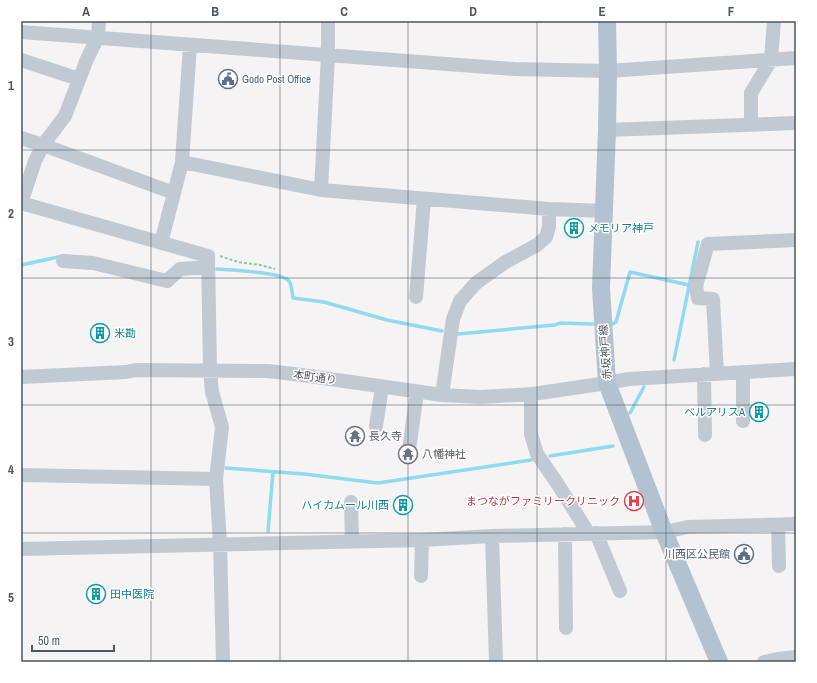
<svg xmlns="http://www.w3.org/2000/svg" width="817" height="683" font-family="'Archivo Narrow','Noto Sans JP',sans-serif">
<rect width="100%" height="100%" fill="#f5f3f3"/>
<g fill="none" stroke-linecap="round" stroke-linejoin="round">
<!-- stream -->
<path stroke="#90daee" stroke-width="3.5" d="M21,265L63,256
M217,269C230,270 281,272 288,280C292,283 292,292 293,298L324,302L387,320L442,331
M612,324L616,322L630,272L689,285
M458,334L555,325L560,323L593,324
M674,360L698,242
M630,413L644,387
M550,456L613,446
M226,468L304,474L378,483L531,460
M268,531L273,472"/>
<!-- path -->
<path stroke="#7ad0a6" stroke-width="2" stroke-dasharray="3 2" stroke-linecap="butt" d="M220,256L238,262L260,265L275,269"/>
<!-- minor -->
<path stroke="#c1cad2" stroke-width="14" d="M21,32L514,69L608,71L796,58
M21,60L79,79
M751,125V93L771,60L774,21
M607,130L796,123
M21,138L43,145L174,193
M182,162L321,190L549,209L604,211
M321,190L328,55V21
M21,203L208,256L210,370L212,392L222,427L216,479L220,544L223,662
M21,203L35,161L43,145L65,116L87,59L98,37L99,21
M161,243L182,162L190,45
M63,261L93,263L167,281L180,269L208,267
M416,297L424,199
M704,374L705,435
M717,374L713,299L698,298L696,286L708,244L796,240
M21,377L126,372L136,370L268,371L302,375L442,395L481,397L533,394L607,383L629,379L796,369
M531,394V434L537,454L557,483L589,534
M442,395L453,319L460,301L476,283L504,263L537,245L546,237L549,227V209
M743,421V372
M376,426L382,387
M409,450L417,392
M21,475L216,479
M351,502L352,541
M778,525L779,566
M596,533L620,591
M565,534L566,628
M492,536L496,662
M21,549L422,540L492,536L664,532L688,527L796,524
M421,576L422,540
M764,662L778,659L796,657"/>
<!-- major -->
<path stroke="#b3c2d1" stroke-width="18" d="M607,21L608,71L607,130L601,288L607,383L664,532L719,662"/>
</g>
<!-- grid -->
<path fill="none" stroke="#4a5661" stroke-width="1" stroke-opacity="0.55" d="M151,21V662M280,21V662M408,21V662M537,21V662M666,21V662M21,150H796M21,278H796M21,405H796M21,533H796"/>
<!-- icons -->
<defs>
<g id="civic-ring" transform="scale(1)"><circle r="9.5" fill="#fff" stroke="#5c6f8a" stroke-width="1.5"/><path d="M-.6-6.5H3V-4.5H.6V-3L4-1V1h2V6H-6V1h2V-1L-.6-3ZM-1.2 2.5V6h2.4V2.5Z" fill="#5c6f8a"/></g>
<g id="building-ring" transform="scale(1)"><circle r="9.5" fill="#fff" stroke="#0f9aa8" stroke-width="1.5"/><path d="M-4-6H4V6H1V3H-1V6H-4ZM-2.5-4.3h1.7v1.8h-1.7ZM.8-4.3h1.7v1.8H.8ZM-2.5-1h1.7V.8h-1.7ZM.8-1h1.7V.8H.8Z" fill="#0f9aa8"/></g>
<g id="temple-ring" transform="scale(1)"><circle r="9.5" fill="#fff" stroke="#6b7280" stroke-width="1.5"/><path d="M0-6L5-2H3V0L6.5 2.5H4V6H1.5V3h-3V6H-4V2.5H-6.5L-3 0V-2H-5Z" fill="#6b7280"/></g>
<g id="hospital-ring" transform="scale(1)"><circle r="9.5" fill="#fff" stroke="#e0444e" stroke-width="1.5"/><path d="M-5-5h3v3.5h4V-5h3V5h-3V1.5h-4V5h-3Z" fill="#e0444e"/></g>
</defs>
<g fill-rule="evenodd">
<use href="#civic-ring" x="228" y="79"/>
<use href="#building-ring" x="574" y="228"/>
<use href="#building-ring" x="100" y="333"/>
<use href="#building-ring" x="759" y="412"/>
<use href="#temple-ring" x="355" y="436"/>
<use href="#temple-ring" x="408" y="454"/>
<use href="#hospital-ring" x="634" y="501"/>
<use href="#building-ring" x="403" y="505"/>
<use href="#civic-ring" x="744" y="554"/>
<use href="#building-ring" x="96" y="594"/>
</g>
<g text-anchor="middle" stroke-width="3" stroke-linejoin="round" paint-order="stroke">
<!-- service labels -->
<g font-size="11" fill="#4e5e75" stroke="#fff" text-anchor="start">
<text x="242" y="83">Godo Post Office</text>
<text x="730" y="558" text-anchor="end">川西区公民館</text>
</g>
<!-- culture labels -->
<g font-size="11" fill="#0d838f" stroke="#fff" text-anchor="start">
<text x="588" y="232">メモリア神戸</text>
<text x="114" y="337">米勘</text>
<text x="745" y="416" text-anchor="end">ベルアリスA</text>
<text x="389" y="509" text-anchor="end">ハイカムール川西</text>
<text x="110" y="598">田中医院</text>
</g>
<!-- street labels -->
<g font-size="11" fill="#4a5661" stroke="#fff">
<text transform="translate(605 352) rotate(-94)" y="4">赤坂神戸線</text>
<text transform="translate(315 377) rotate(8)" y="4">本町通り</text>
</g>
<!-- worship labels -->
<g font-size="11" fill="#5b616d" stroke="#fff" text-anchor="start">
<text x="369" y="440">長久寺</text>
<text x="422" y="458">八幡神社</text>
</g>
<!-- health labels -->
<g font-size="11" fill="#be3a42" stroke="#fff" text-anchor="end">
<text x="620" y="505">まつながファミリークリニック</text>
</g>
</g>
<!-- border -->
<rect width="817" height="683" fill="none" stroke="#ffffff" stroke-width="44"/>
<!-- scale -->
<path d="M32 645v6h82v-6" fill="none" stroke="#4a5661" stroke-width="2"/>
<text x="38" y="645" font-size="12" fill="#4a5661" stroke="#ffffff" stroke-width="3" paint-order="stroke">50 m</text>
<rect x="22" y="22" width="773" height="639" fill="none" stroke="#4a5661" stroke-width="1.5"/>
<g font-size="13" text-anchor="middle" font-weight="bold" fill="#4a5661">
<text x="86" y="16">A</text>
<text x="215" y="16">B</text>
<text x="344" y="16">C</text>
<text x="473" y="16">D</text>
<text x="602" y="16">E</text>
<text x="731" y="16">F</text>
<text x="11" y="90">1</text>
<text x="11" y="218">2</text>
<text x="11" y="346">3</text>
<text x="11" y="474">4</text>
<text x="11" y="602">5</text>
</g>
</svg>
